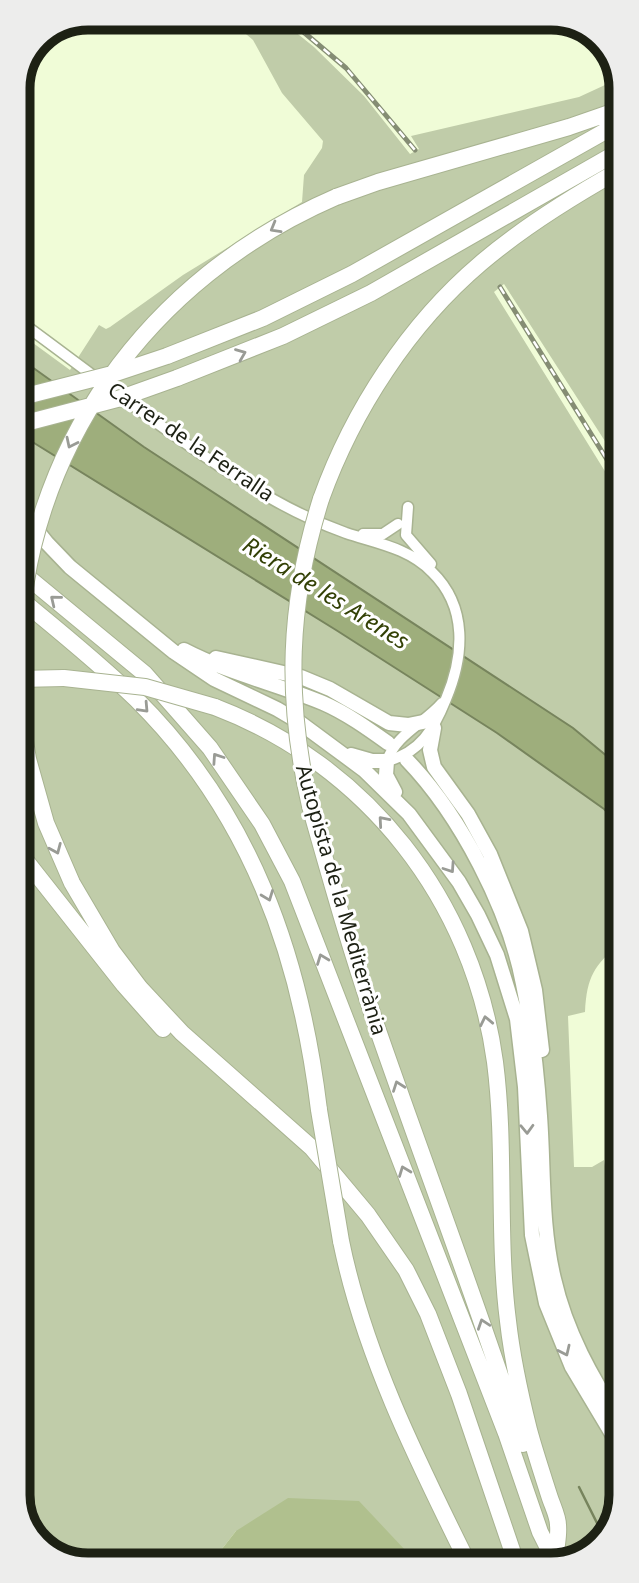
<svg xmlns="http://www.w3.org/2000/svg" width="639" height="1583" font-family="'Noto Sans',sans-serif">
<rect width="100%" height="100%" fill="#f0fcd7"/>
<!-- green -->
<path fill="#c0cca9" d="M227,18H278L314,47L364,96L410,154L419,149L411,136L579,97L618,79L619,463L504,284L494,292L619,494L620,767L573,728L144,447L18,357V332L70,370L99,325L106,329L110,327L183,275L302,202L304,175L322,148L323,141L282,93L253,40Z
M18,433L336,630L497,733L604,809L620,825V943C594,966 587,976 585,1012L568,1016L574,1167H592L604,1160L621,1265V1496L607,1538L573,1562L411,1563L406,1551L236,1531L210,1564L83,1565L45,1551L21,1517L20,955C32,943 30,931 20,918Z"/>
<!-- forest -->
<path fill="#b0c08e" d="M288,1498L359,1501L406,1551L411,1563L210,1564L236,1531Z"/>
<!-- water -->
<path fill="#9eae7c" stroke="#77845d" stroke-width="2" d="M18,357L144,447L573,728L620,767V825L604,809L497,733L336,630L18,433Z"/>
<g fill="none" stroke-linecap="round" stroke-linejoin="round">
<!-- stream -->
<path stroke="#77845d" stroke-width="2.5" d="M579,1487L599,1527L607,1538"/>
<!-- minor casing -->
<g stroke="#a8b391" stroke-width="13">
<path id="minor" d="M18,320C102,381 184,448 274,500C297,513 321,524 346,533C376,543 409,548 432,572C468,607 464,656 446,699C434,729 420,753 387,761
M408,507L406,535L431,564
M363,534H383L398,524
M387,761C395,735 425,723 442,703"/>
</g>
<!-- major casing -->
<g stroke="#a8b391" stroke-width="17">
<path id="major" d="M19,508L47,543L70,567L174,652L214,679L277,709L299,722L364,770L409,814L459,882L478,915L497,955L517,1019L525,1087L532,1235L546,1303L572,1367L621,1449
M184,650C228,673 277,684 323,703C346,713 367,728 388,743
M216,658L301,677L330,689L389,723L408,725L423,722
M434,728L430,750L434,767L468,814L490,854L521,931L535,990L542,1050
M351,755L372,761H387L386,775L395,792
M407,760C460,815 509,909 523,984C532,1027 537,1072 540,1116C544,1171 541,1225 554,1279C566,1332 592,1378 621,1423"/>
</g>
<!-- highway casing -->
<g stroke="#a8b391" stroke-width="18">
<path id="highway" d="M336,197L378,182L569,127L618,110
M167,356L263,318L352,274L618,124
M177,378L283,336L371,293L618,152
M321,499C353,410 409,324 481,263C523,227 570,198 618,171
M19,570L145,674L210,748L262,824L292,881L506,1433L540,1532L555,1562
M19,598C59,631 99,663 136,699C250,812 300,953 319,1110
M19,679L64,678
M215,707C367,765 473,900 495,1062C506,1148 497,1235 508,1321C512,1357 520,1394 529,1430C535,1452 542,1473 549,1495C552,1505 558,1516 558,1525C559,1534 557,1543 556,1552
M20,712L28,759L46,823L72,883L112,951L140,988L182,1033L312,1148L368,1215L406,1270L428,1314L459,1394L516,1562
M310,806C332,884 354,962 381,1039C428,1174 479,1308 523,1444
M19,852L124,985L163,1029
M341,1241C364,1354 417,1460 468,1563"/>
</g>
<!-- minor -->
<use href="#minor" stroke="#fff" stroke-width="10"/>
<!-- major -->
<use href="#major" stroke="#fff" stroke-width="14"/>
<!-- highway -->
<use href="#highway" stroke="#fff" stroke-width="16"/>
<!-- rail casing -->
<g stroke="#858d74" stroke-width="5">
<path id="rail" d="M287,18L346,68L415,150
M500,287L619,479"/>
</g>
<!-- rail -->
<use href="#rail" stroke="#fff" stroke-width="2.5" stroke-dasharray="8" stroke-linecap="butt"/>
<!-- highway-bridge casing -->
<g stroke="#a8b391" stroke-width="18" stroke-linecap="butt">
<path id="highway-bridge" d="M18,398L116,373L167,356
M18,425L121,398L177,378
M19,656C23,449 149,278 336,197
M19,676L20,712
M64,678L145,687L215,707
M310,806C285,698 288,604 321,499
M319,1110L341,1241"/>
</g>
<!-- highway-bridge -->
<use href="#highway-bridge" stroke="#fff" stroke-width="16"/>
</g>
<!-- one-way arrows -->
<defs><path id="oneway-chevron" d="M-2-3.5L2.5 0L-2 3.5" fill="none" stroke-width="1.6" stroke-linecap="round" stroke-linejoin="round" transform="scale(1.75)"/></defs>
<g stroke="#999b95">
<use href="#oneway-chevron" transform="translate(275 228) rotate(150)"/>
<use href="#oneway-chevron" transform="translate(241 354) rotate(-22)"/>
<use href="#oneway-chevron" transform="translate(71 443) rotate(116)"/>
<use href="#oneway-chevron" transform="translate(55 600) rotate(-141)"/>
<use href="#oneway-chevron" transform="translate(144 708) rotate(47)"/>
<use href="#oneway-chevron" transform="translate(217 758) rotate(-124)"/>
<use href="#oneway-chevron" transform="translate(383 821) rotate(-131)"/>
<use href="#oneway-chevron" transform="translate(56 849) rotate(67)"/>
<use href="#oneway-chevron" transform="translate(450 868) rotate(56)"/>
<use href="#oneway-chevron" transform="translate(268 896) rotate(69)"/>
<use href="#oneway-chevron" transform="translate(322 959) rotate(-111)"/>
<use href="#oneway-chevron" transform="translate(486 1021) rotate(-102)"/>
<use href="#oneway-chevron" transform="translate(398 1086) rotate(-110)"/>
<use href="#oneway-chevron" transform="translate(527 1129) rotate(88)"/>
<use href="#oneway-chevron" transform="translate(404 1171) rotate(-111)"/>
<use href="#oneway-chevron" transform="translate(483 1324) rotate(-109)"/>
<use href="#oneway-chevron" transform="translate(565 1351) rotate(65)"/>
</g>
<g text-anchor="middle" stroke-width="6" stroke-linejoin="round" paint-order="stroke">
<!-- street labels -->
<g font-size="21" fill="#1d2114" stroke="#fff">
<text transform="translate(191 442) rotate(34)" y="7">Carrer de la Ferralla</text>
<text transform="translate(341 900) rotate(74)" y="7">Autopista de la Mediterrània</text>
</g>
<!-- water labels -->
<g font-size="23" font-style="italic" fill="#334106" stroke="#fff">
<text transform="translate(326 593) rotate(32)" y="8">Riera de les Arenes</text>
</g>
</g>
<!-- crop -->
<path d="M0 0H639V1583H0ZM88 30H551A58 58 0 0 1 609 88V1495A58 58 0 0 1 551 1553H88A58 58 0 0 1 30 1495V88A58 58 0 0 1 88 30Z" fill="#ededec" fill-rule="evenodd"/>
<path fill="none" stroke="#1d2114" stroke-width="9" d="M88 30H551A58 58 0 0 1 609 88V1495A58 58 0 0 1 551 1553H88A58 58 0 0 1 30 1495V88A58 58 0 0 1 88 30Z"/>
</svg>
